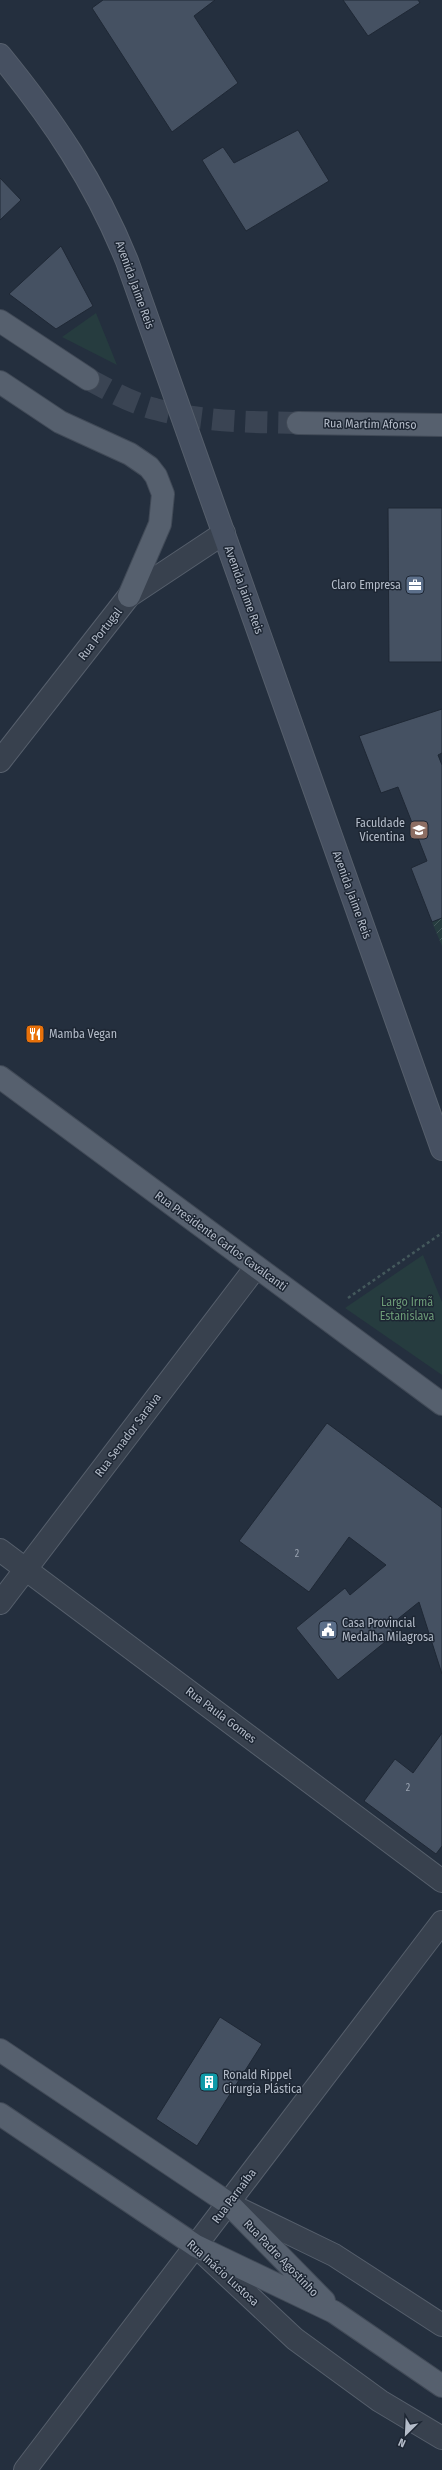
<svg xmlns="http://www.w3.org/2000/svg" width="442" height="2470" font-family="'Fira Sans Condensed',sans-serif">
<defs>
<pattern id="garden-furrows" width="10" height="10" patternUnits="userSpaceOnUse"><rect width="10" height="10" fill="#263c3f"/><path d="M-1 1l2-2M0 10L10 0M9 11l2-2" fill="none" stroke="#435659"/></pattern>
</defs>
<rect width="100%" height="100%" fill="#242f3e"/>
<!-- green -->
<path fill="#263c3f" d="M96,313L117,365L62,337Z
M423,1255L442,1302V1375L345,1308Z"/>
<!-- garden -->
<path fill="url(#garden-furrows)" d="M442,918V946L432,922Z"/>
<!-- building -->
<path fill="#455162" stroke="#1f2835" d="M103,0H215L194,16L238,83L172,132L92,8Z
M343,0H418L420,3L368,36Z
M298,130L329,181L246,231L202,160L223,147L234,163Z
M0,178L21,200L0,220Z
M61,246L93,306L56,329L9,294Z
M388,508H442V662H389Z
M442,709V753L438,755L442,765V918L432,922L411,868L427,861L398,787L381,793L359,736Z
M327,1423L442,1508V1674L419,1602L389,1626L395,1634L338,1680L296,1628L345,1588L350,1595L386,1565L349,1537L309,1592L239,1541Z
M442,1733V1846L436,1854L364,1801L395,1759L413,1773Z
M220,2017L262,2044L197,2146L156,2119Z"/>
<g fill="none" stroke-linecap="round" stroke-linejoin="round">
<!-- primary-tunnel -->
<path stroke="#3a4453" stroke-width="22" stroke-dasharray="22 11" stroke-linecap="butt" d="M88,379C109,390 131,403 155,409C202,422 249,422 298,423"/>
<!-- street casing -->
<g stroke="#565f6c" stroke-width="24">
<path id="street" d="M0,761L129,596L224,533
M0,1550L442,1881
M0,1603L256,1267
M231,2205L334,2255L442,2325
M201,2251L295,2339L380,2401L442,2438
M25,2470L442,1922"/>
</g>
<!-- secondary casing -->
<g stroke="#565f6c" stroke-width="24">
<path id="secondary" d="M0,55C53,120 95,182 127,261L442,1149"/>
</g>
<!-- primary casing -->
<g stroke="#414a57" stroke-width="24">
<path id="primary" d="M0,321L88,379
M0,382L60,422L130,454L149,467L156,476L163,494L160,524L129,596
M298,423L442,425
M0,1077L442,1404
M0,2050L228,2203L324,2301
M0,2114L196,2246L334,2312L442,2386"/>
</g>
<!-- path -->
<path stroke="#44595c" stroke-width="2.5" stroke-dasharray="3 3" stroke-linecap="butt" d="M348,1298L442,1233"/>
<!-- street -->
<use href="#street" stroke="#38414e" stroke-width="22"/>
<!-- secondary -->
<use href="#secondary" stroke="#465061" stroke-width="22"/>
<!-- primary -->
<use href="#primary" stroke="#56606e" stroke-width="22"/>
</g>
<!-- icons -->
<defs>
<g id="office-square" transform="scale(1)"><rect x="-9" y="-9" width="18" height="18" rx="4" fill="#5c6f8a" stroke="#1d2633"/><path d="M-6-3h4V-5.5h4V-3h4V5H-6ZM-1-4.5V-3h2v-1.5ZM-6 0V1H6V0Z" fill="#fff"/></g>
<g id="university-square" transform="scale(1)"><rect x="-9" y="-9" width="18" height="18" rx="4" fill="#8d6e63" stroke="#1d2633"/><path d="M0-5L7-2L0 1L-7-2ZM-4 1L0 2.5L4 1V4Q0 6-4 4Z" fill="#fff"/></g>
<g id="restaurant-square" transform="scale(1)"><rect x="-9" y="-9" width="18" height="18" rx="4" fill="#e8710a" stroke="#1d2633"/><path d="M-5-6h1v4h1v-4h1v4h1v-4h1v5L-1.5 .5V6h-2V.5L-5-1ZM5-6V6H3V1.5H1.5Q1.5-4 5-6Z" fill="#fff"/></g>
<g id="civic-square" transform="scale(1)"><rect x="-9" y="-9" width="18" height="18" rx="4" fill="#5c6f8a" stroke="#1d2633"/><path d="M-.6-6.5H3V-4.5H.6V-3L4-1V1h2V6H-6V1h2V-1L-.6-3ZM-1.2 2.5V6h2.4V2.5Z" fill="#fff"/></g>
<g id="building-square" transform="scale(1)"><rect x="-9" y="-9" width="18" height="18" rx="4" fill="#0f9aa8" stroke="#1d2633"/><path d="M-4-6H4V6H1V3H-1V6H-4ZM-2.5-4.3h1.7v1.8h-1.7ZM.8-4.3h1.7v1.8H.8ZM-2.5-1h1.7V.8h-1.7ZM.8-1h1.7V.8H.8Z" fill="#fff"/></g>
</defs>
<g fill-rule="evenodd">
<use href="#office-square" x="415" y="585"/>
<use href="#university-square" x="419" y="830"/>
<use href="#restaurant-square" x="35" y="1034"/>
<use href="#civic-square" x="328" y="1630"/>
<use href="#building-square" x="209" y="2082"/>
</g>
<g text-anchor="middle" stroke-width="3" stroke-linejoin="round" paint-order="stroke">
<!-- number labels -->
<g font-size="10" fill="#98a1af">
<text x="297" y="1557">2</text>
<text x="408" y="1791">2</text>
</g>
<!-- street labels -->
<g font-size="12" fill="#b4bcc9" stroke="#1d2633">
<text transform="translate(135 285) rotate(70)" y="4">Avenida Jaime Reis</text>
<text transform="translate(370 424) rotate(1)" y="4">Rua Martim Afonso</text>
<text transform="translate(244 590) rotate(70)" y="4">Avenida Jaime Reis</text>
<text transform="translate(100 634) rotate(-52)" y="4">Rua Portugal</text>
<text transform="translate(352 895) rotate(70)" y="4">Avenida Jaime Reis</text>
<text transform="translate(221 1241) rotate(36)" y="4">Rua Presidente Carlos Cavalcanti</text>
<text transform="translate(128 1435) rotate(-53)" y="4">Rua Senador Saraiva</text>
<text transform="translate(221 1715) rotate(37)" y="4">Rua Paula Gomes</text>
<text transform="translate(234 2196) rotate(-53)" y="4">Rua Parnaíba</text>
<text transform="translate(281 2258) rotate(46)" y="4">Rua Padre Agostinho</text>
<text transform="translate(223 2273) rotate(42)" y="4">Rua Inácio Lustosa</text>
</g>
<!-- poi labels -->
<g font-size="12" fill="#b4bcc9" stroke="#1d2633" text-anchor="start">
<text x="401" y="589" text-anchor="end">Claro Empresa</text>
<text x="405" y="827" text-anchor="end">Faculdade<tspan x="405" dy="14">Vicentina</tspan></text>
<text x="49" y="1038">Mamba Vegan</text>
<text x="342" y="1627">Casa Provincial<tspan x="342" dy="14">Medalha Milagrosa</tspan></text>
<text x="223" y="2079">Ronald Rippel<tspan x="223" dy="14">Cirurgia Plástica</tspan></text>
</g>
<!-- park labels -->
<g font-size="12" fill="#6b9a76" stroke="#1d2633">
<text x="407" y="1306">Largo Irmã<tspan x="407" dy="14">Estanislava</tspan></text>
</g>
</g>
<!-- north arrow -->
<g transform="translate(406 2434) rotate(204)" stroke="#1d2633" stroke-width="3" paint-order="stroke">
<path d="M0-3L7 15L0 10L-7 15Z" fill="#b4bcc9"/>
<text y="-6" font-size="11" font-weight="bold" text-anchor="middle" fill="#b4bcc9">N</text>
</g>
</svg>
